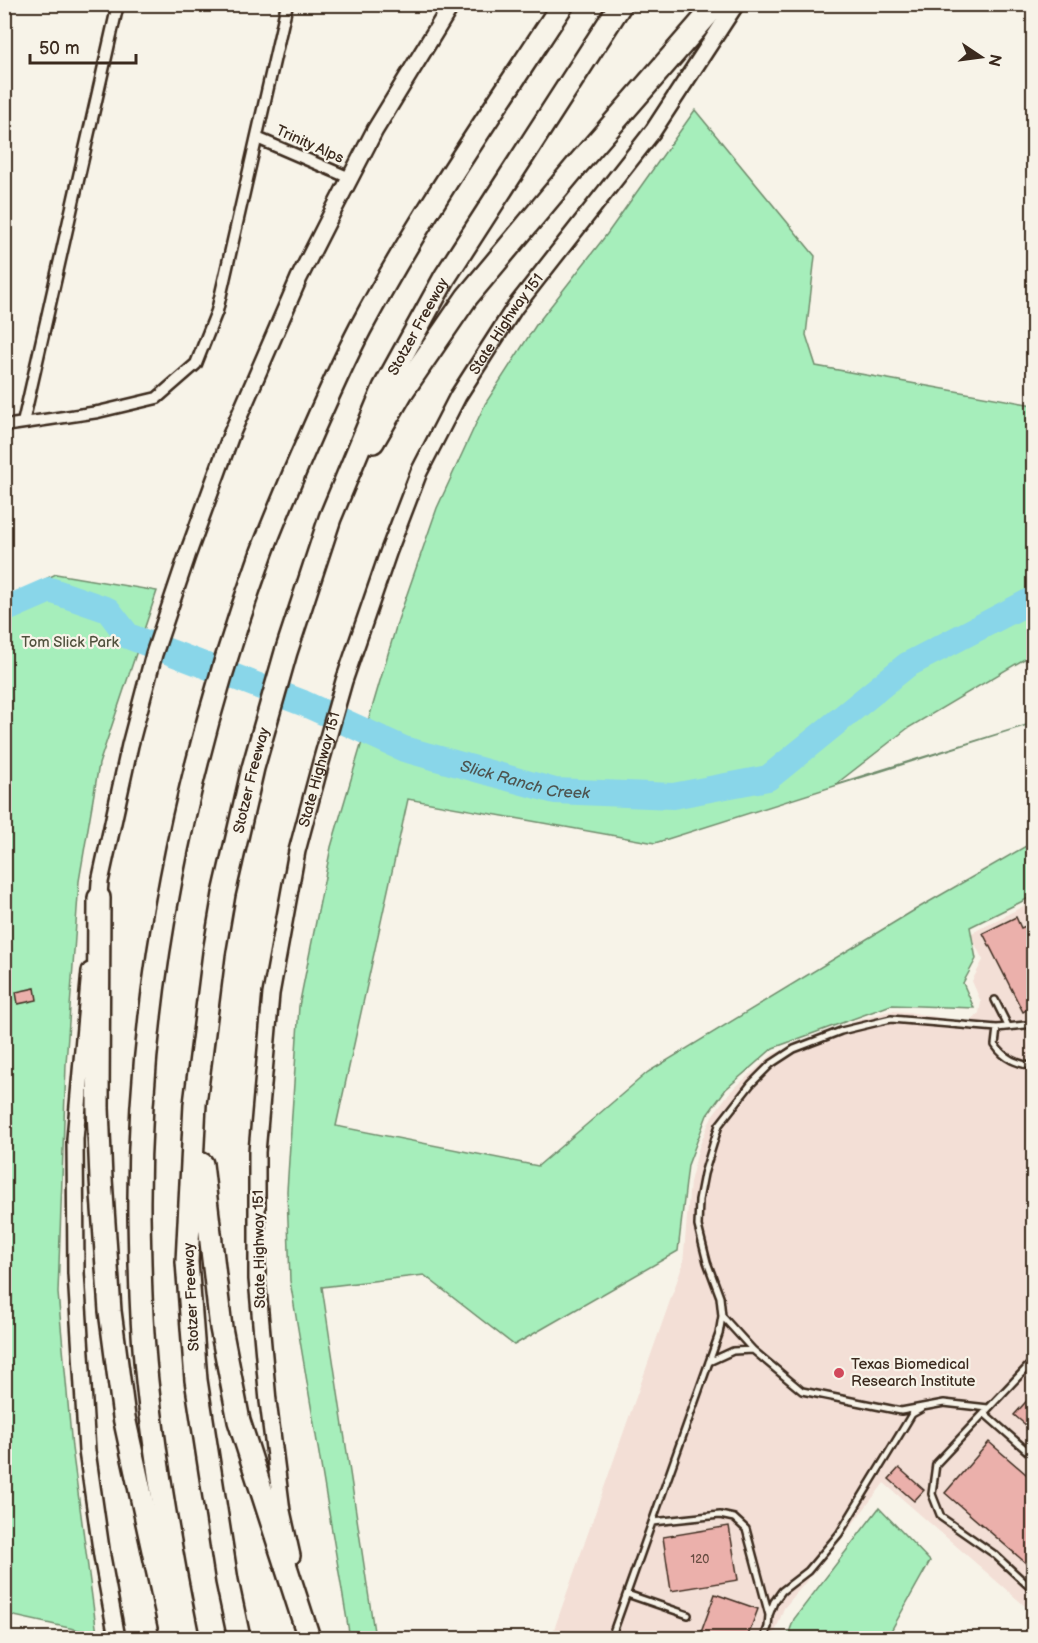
<svg xmlns="http://www.w3.org/2000/svg" width="1038" height="1643" font-family="'Balsamiq Sans',sans-serif">
<rect width="100%" height="100%" fill="#f7f3e8"/>
<filter id="ink" filterUnits="userSpaceOnUse"><feTurbulence type="fractalNoise" baseFrequency=".0167" numOctaves="2"/><feDisplacementMap in="SourceGraphic" scale="12" xChannelSelector="R" yChannelSelector="G"/><feConvolveMatrix kernelMatrix="1 2 1 2 8 2 1 2 1" color-interpolation-filters="sRGB"/></filter>
<g filter="url(#ink)">
<!-- built -->
<path fill="#f3dfd6" d="M1033,901V1613L884,1483L835,1547L784,1608L773,1638H551L683,1264L690,1182L699,1147L712,1116L730,1092L773,1054L862,1019L890,1011L908,1012L969,1023L979,1013L981,1002L972,981L983,960L970,934Z"/>
<!-- green -->
<path fill="#a6eebb" stroke="#708c6c" stroke-width="1.5" d="M695,110L815,256L806,335L816,366L1033,405V654L908,728L836,784L1033,723L655,843L408,799L336,1126L538,1166L648,1072L913,911L1033,842V896L970,927L976,959L963,983L974,1008L891,1005L773,1048L726,1089L707,1115L688,1165L678,1251L514,1345L424,1275L322,1287L375,1638H350L290,1281L287,1191L299,1006L331,847L398,620L437,508L485,404L536,325L607,234Z
M56,574L157,591L99,764L79,881L66,1064L58,1293L72,1448L97,1634L5,1614V598Z
M879,1508L930,1561L887,1638H787L794,1619Z"/>
<g fill="none" stroke-linecap="round" stroke-linejoin="round">
<!-- river -->
<path stroke="#89d6e9" stroke-width="26" id="s1" d="M4,610L50,590L108,610L128,636L303,703L404,749L555,791L673,796L768,778L907,665L1034,599"/>
</g>
<!-- building -->
<path fill="#ebb0ab" stroke="#3b2a1e" stroke-width="1.5" d="M1016,917L1021,928L1028,925L1034,938V1006L1023,1012L983,933Z
M35,988L37,1000L18,1004L16,992Z
M1034,1393V1432L1014,1415Z
M989,1442L1034,1481V1570L945,1493Z
M899,1468L924,1490L914,1501L889,1479Z
M729,1526L738,1580L671,1591L663,1537Z
M715,1594L758,1609L747,1638H699Z"/>
<g fill="none" stroke-linecap="round" stroke-linejoin="round">
<!-- lane casing -->
<g stroke="#3b2a1e" stroke-width="10">
<path id="lane" d="M995,1000L1008,1026
M997,1028L995,1045C1005,1060 1017,1063 1034,1067
M722,1316L753,1350L802,1391L901,1411L944,1403L988,1408
M1034,1360L936,1464L932,1494L941,1517L994,1554L1034,1591
M709,1362L733,1351L753,1350
M984,1413L1034,1457
M653,1522L720,1515L734,1518L746,1529L769,1615L768,1627L764,1638
M627,1594L688,1615
M769,1615L774,1602L782,1591L808,1571L839,1534L906,1424L912,1414L921,1409
M611,1638L719,1334L722,1316L720,1297L707,1262L698,1226L699,1200L704,1174L719,1125L751,1084L771,1064L794,1049L841,1031L891,1019L997,1028L1034,1024"/>
</g>
<!-- street casing -->
<g stroke="#3b2a1e" stroke-width="15">
<path id="street" d="M257,138L350,178
M23,423L118,4
M4,426L98,412L157,398L196,364L217,311L287,4"/>
</g>
<!-- secondary casing -->
<g stroke="#3b2a1e" stroke-width="20">
<g id="secondary">
<path d="M98,909L100,882L130,745L154,654L187,556L231,435L299,278L333,211L375,130L452,4"/>
<path d="M90,971L75,1139L76,1273L87,1451L102,1556L117,1638"/>
<path id="s2" d="M292,1556L282,1511L268,1401L257,1279V1152L271,994L297,851L321,762L344,681L388,553L419,472L458,396L515,307L653,131L736,4"/>
</g>
</g>
<!-- highway casing -->
<g stroke="#3b2a1e" stroke-width="26">
<g id="highway">
<path d="M373,442L402,392L467,297L577,165L717,4"/>
<path d="M99,898L98,1108L101,1179L110,1311L124,1417L172,1638"/>
<path d="M202,1164L221,1328L239,1421L309,1638"/>
<path d="M188,1638C171,1553 156,1467 147,1381C141,1326 140,1270 139,1216C137,992 186,761 262,552C272,525 284,498 295,471C316,423 336,375 360,329C420,216 493,111 563,4"/>
<path id="s3" d="M239,1638L227,1581L196,1380L187,1262L195,1104L214,953L224,894L253,768L286,652L330,518L384,388L445,277L621,4"/>
</g>
</g>
<!-- lane -->
<use href="#lane" stroke="#f7f3e8" stroke-width="5"/>
<!-- street -->
<use href="#street" stroke="#f7f3e8" stroke-width="10"/>
<!-- secondary -->
<use href="#secondary" stroke="#f7f3e8" stroke-width="15"/>
<!-- highway -->
<use href="#highway" stroke="#f7f3e8" stroke-width="21"/>
</g>
</g>
<!-- markers -->
<circle fill="#d1495b" stroke="#f7f3e8" stroke-width="2" cx="839" cy="1373" r="6"/>
<g text-anchor="middle" stroke-width="4.5" stroke-linejoin="round" paint-order="stroke">
<!-- number labels -->
<g font-size="12" fill="#674c41">
<text x="700" y="1563">120</text>
</g>
<!-- street labels -->
<g font-size="15" fill="#3b2a1e" stroke="#f7f3e8">
<text transform="translate(310 144) rotate(24)" y="5">Trinity Alps</text>
<text dy="5" stroke="none"><textPath href="#s2" startOffset="1281">State Highway 151</textPath></text>
<text dy="5" stroke="none"><textPath href="#s3" startOffset="1352">Stotzer Freeway</textPath></text>
<text dy="5" stroke="none"><textPath href="#s2" startOffset="795">State Highway 151</textPath></text>
<text dy="5" stroke="none"><textPath href="#s3" startOffset="867">Stotzer Freeway</textPath></text>
<text transform="translate(259 1249) rotate(-91)" y="5">State Highway 151</text>
<text transform="translate(191 1297) rotate(-93)" y="5">Stotzer Freeway</text>
</g>
<!-- park labels -->
<g font-size="15" fill="#50513d" stroke="#f7f3e8">
<text x="70" y="647">Tom Slick Park</text>
</g>
<!-- poi labels -->
<g font-size="15" fill="#3b2a1e" stroke="#f7f3e8" text-anchor="start">
<text x="851" y="1369">Texas Biomedical<tspan x="851" dy="17">Research Institute</tspan></text>
</g>
<!-- water labels -->
<g font-size="16" font-style="italic" fill="#4e5551" stroke="#f7f3e8">
<text dy="6" stroke="none"><textPath href="#s1" startOffset="568">Slick Ranch Creek</textPath></text>
</g>
</g>
<!-- margin -->
<rect width="1038" height="1643" fill="none" stroke="#f7f3e8" stroke-width="24"/>
<rect x="12" y="12" width="1014" height="1619" fill="none" stroke="#3b2a1e" stroke-width="2" filter="url(#ink)"/>
<!-- north arrow -->
<g transform="translate(981 57) rotate(103)" stroke="#f7f3e8" stroke-width="4.5" paint-order="stroke">
<path d="M0-4.5L10 22L0 15L-10 22Z" fill="#3b2a1e"/>
<text y="-9" font-size="16" font-weight="bold" text-anchor="middle" fill="#3b2a1e">N</text>
</g>
<!-- scale -->
<path d="M30 54v9h106v-9" fill="none" stroke="#3b2a1e" stroke-width="3"/>
<text x="39" y="54" font-size="18" fill="#3b2a1e" stroke="#f7f3e8" stroke-width="4.5" paint-order="stroke">50 m</text>
</svg>
